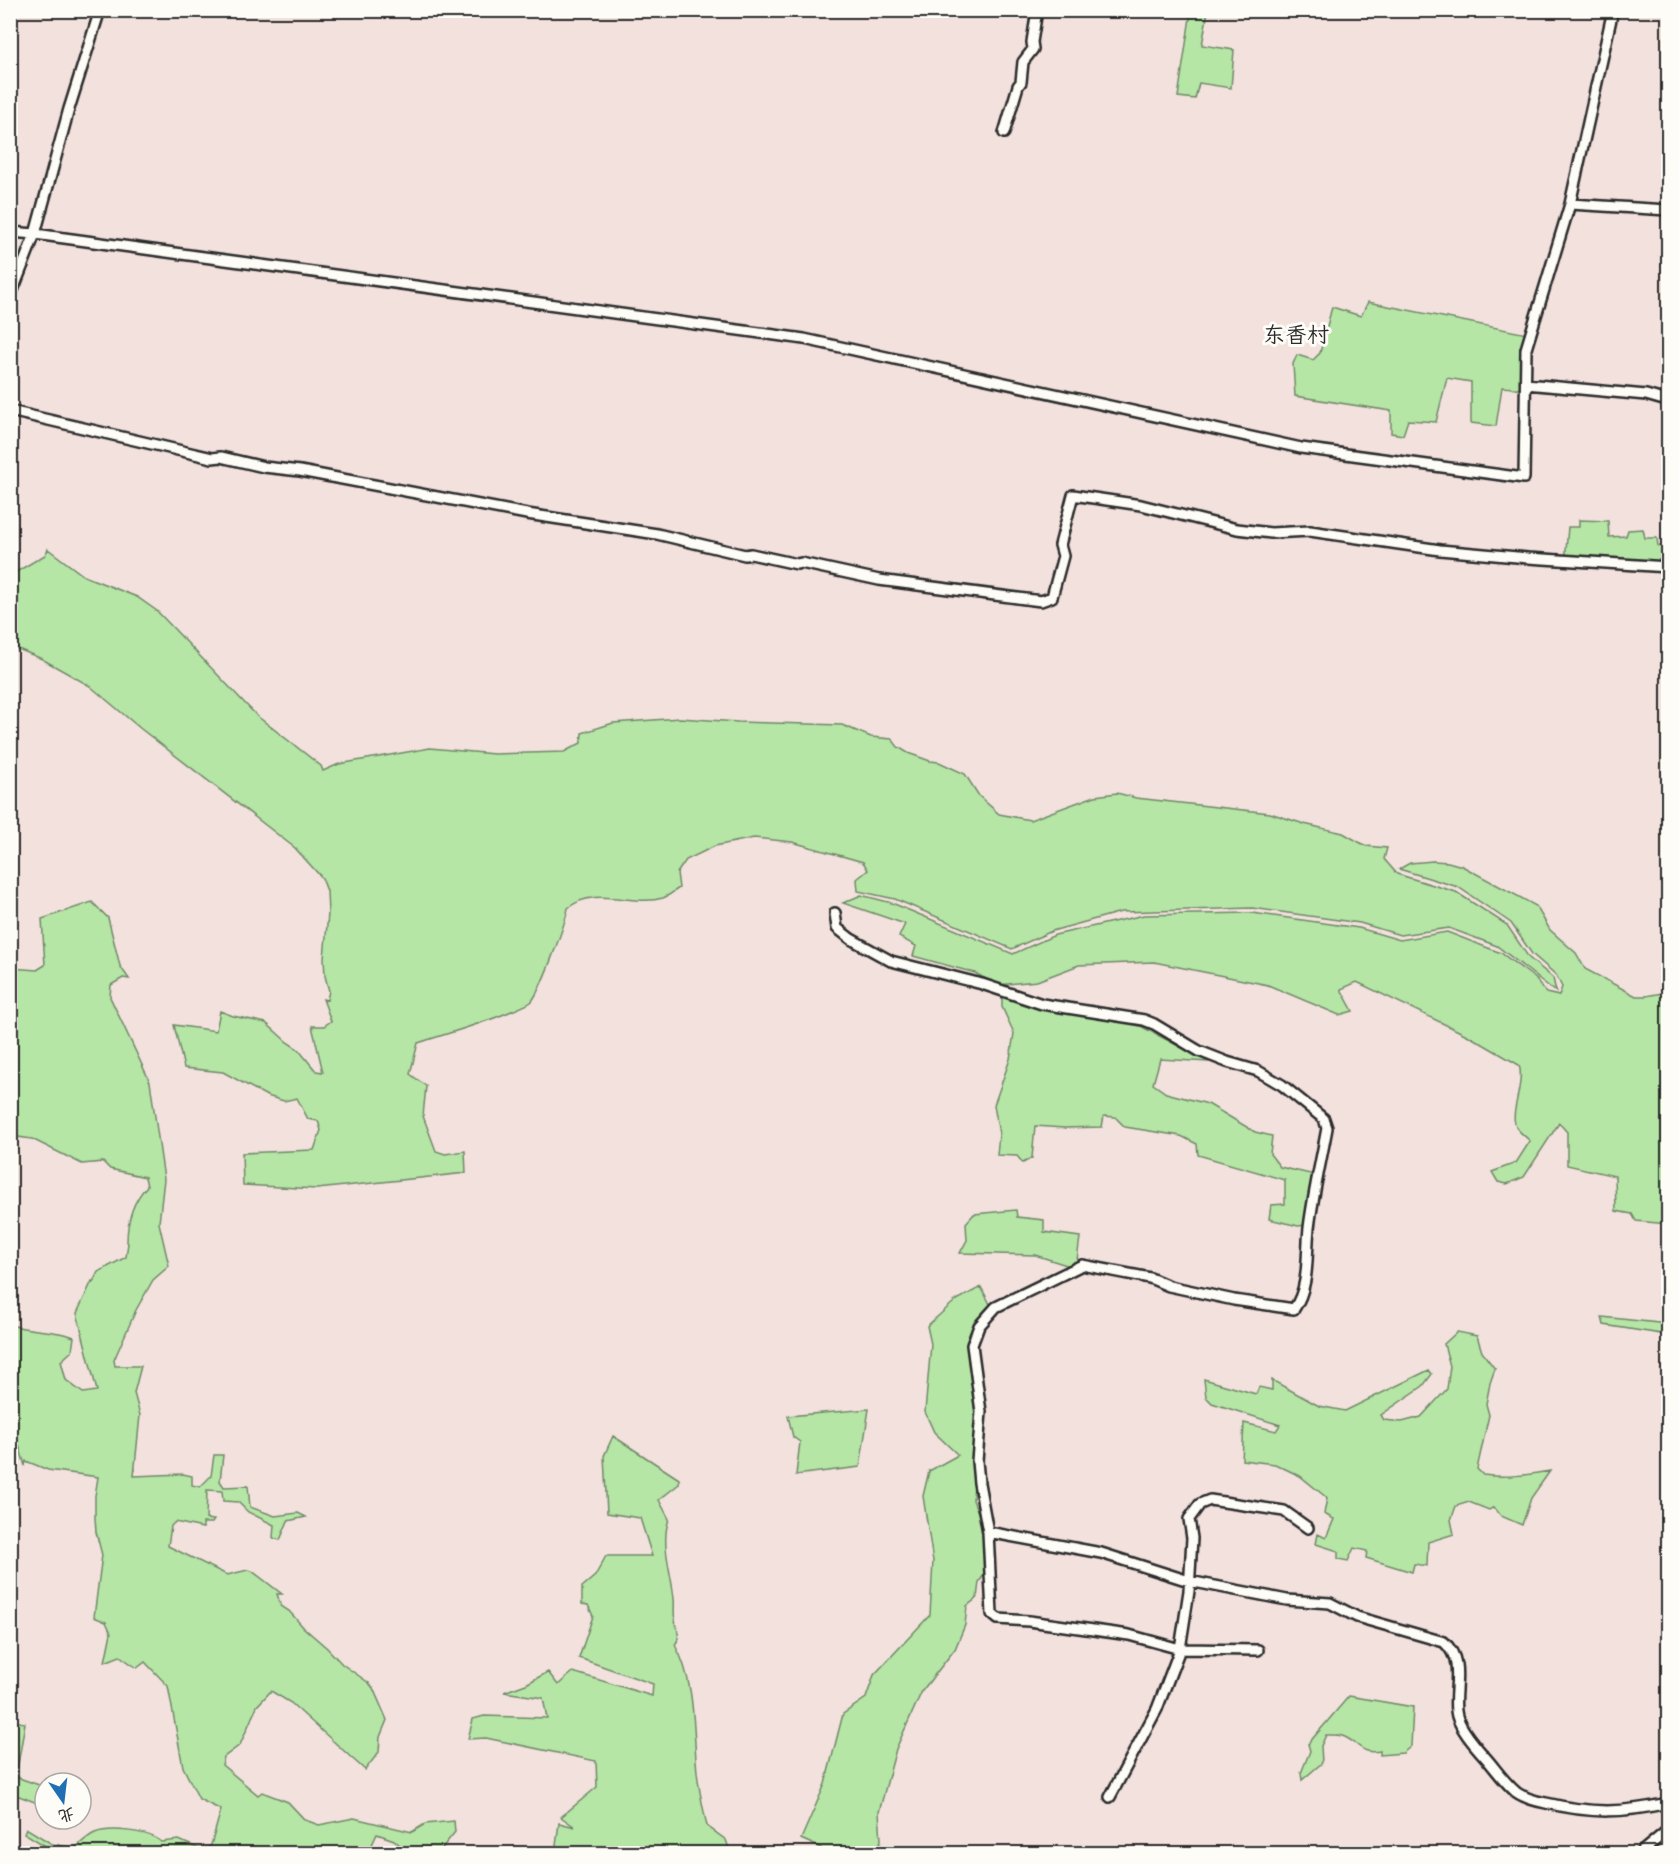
<svg xmlns="http://www.w3.org/2000/svg" width="1679" height="1864" font-family="Mynerve,'LXGW WenKai TC',sans-serif">
<rect width="100%" height="100%" fill="#f3e1dd"/>
<filter id="ink" filterUnits="userSpaceOnUse"><feTurbulence type="fractalNoise" baseFrequency=".0167" numOctaves="2"/><feDisplacementMap in="SourceGraphic" scale="12" xChannelSelector="R" yChannelSelector="G"/><feConvolveMatrix kernelMatrix="1 2 1 2 8 2 1 2 1" color-interpolation-filters="sRGB"/></filter>
<g filter="url(#ink)">
<!-- green -->
<path fill="#b5e6a6" stroke="#708868" stroke-width="1.5" d="M1191,11H1208L1202,45L1234,50L1231,88L1199,83L1195,99L1178,97Z
M1368,302L1527,334L1526,389L1502,387L1496,426L1471,423V382L1447,378L1436,422L1408,420L1403,435L1391,433V411L1295,396L1293,364L1297,355L1313,360L1320,353L1332,307L1361,316Z
M1579,520L1608,521L1609,537L1626,536L1628,530L1643,529L1645,538H1657L1658,546L1668,547V568L1565,562L1568,527H1579Z
M48,549L84,576L137,597L157,611L257,716L321,766L323,771L339,764L430,748L494,754L564,752L581,743L582,733L613,723L680,718L738,722L842,725L871,737L892,739L898,747L908,753L930,761L939,762L965,774L979,796L999,814L1030,820L1095,796L1117,793L1136,798L1270,813L1304,824L1343,833L1366,846L1387,848L1384,859L1397,874L1456,892L1507,925L1529,958L1553,978L1556,992L1497,946L1449,928L1400,935L1360,923L1252,908L1121,912L1052,931L1012,949L895,899L858,891L857,879L868,870L863,862L792,842L754,838L715,846L686,860L677,873L679,888C674,891 669,896 663,898C632,907 596,885 568,908C566,922 540,993 531,1002C527,1005 519,1008 514,1010C483,1024 451,1032 418,1043L410,1074L426,1086L423,1116L436,1151L445,1154L465,1151L466,1173L317,1189L243,1185L242,1153L314,1150L321,1130L318,1121L308,1119L297,1098L284,1101L267,1096L223,1072L184,1068L174,1025L216,1031L220,1011L233,1016L266,1023L287,1042L298,1049L316,1071L323,1072L312,1026H324L331,1021L323,999L327,1000L329,991L325,976L324,958L328,914L327,891L322,878L295,848L141,729L90,686L42,659L11,646V575L45,555Z
M1433,861L1448,862L1462,866L1536,906L1550,930L1576,953L1585,969L1636,996H1646L1668,992V1224L1636,1221L1632,1214L1616,1211L1615,1176L1567,1165V1132L1559,1123L1524,1177L1507,1184L1498,1182L1492,1172L1516,1163L1530,1141C1526,1137 1519,1132 1516,1127C1509,1114 1525,1084 1519,1065L1469,1036L1357,982L1341,989L1353,1011L1339,1015L1268,985L1154,962L1079,965L1037,981L997,985L975,973L913,956L916,946L899,937L905,924L843,903L861,895L892,903L1013,954L1055,935L1144,915L1252,913L1359,928L1400,940L1447,932L1501,953L1536,979L1546,993L1559,996L1562,987L1556,975L1532,954L1511,923L1458,887L1399,869L1410,863Z
M92,902L108,918L120,966L129,979L123,978L111,985L110,997L150,1082L164,1179L159,1223L169,1266L153,1280L136,1310L114,1360L115,1366H141L134,1393L140,1415L134,1476L183,1474L192,1476V1485L200,1487L211,1476L214,1455H223L220,1481L224,1487L248,1486L250,1507L275,1516L298,1513L306,1517L288,1521L280,1540L273,1538L274,1525L248,1512L238,1502L223,1501L222,1491L207,1490L206,1519L214,1520L212,1523H203V1528L175,1522L171,1526L168,1546L227,1575L248,1570L252,1571L282,1594H277L281,1606L289,1611L304,1628L327,1648L342,1664L369,1683L373,1688L387,1720L380,1737L379,1752L365,1770L291,1703L271,1691L257,1706L240,1745L224,1757L222,1765L258,1795L262,1792L288,1802L305,1820L319,1825L354,1818L412,1832L425,1824L454,1821L455,1832L442,1848L452,1853H409L394,1840L377,1834L368,1853H57L24,1833L26,1828L52,1844L75,1848C81,1843 88,1836 95,1833C110,1827 150,1831 161,1842L179,1840L197,1848L207,1849L211,1845L221,1810L199,1799L183,1767L168,1686L145,1662L137,1668L120,1656L105,1662L111,1633L106,1622L94,1617L102,1555L96,1532L95,1518V1496L98,1477L48,1470L26,1461L25,1466L19,1445L11,1433V1325C31,1332 54,1329 74,1337L72,1351L61,1361L66,1380L83,1393L97,1391L77,1313L92,1281L93,1282L98,1272L126,1257L128,1243L127,1242C127,1220 132,1202 147,1186L145,1177L110,1169L103,1162L82,1164L32,1139L11,1136V968L37,970L45,965L42,919Z
M1002,995L1037,1008L1129,1020L1209,1062L1160,1059L1153,1084L1166,1093L1208,1104L1255,1132L1272,1136L1270,1154L1280,1167L1315,1175L1307,1225L1298,1226L1269,1219L1271,1205L1285,1204V1180L1198,1155L1197,1144L1181,1136L1125,1127L1115,1117L1104,1116L1102,1127L1064,1128L1035,1126L1032,1158L1023,1163L1017,1156L997,1155L999,1134L994,1105L1010,1059L1014,1033L1002,1007Z
M1016,1210L1017,1217L1044,1220V1232L1080,1237L1076,1268L1035,1255L960,1253L967,1240L966,1223L974,1214Z
M981,1287L991,1306L969,1336L967,1350L977,1427L973,1500L985,1531L984,1575L979,1582L977,1598L967,1606L965,1625L955,1649L922,1691L896,1749L879,1812L881,1840L877,1853H820L821,1848L801,1839L825,1784L843,1714L866,1698L874,1675L930,1615L933,1561L923,1496L929,1471L958,1455L934,1432L925,1412L931,1344L927,1326L955,1301Z
M1602,1317L1668,1324V1335L1604,1325Z
M1457,1332L1477,1336L1482,1352L1495,1369L1490,1383L1486,1404L1489,1415L1477,1469L1483,1475C1506,1478 1527,1475 1550,1471L1531,1498L1522,1525L1501,1516L1494,1507L1489,1510L1469,1502L1456,1506L1451,1520L1454,1534L1428,1542L1427,1566L1414,1564L1412,1572L1366,1558L1367,1551L1354,1548L1348,1561L1338,1559V1551L1316,1544L1318,1534L1326,1538L1334,1519L1324,1514L1327,1498L1300,1476L1275,1464L1242,1460L1244,1423L1276,1431L1280,1425L1212,1403L1206,1397L1204,1379L1256,1394L1259,1387L1272,1390V1380L1319,1406L1345,1411L1429,1370L1432,1374L1423,1386L1381,1415L1384,1420L1402,1422L1421,1417L1447,1389L1450,1366L1444,1344Z
M869,1409L860,1467L796,1475L800,1442L793,1437L788,1416Z
M613,1436L679,1479V1484L659,1500L669,1519C660,1544 672,1574 674,1599C675,1606 673,1612 675,1619C676,1629 682,1636 675,1645C696,1682 693,1731 697,1772C699,1790 703,1808 707,1826L726,1840L730,1851L725,1853H555L559,1823L575,1827L561,1817L597,1787L596,1761L486,1738L468,1739L473,1719L484,1716L547,1718L543,1698L504,1692L526,1684L548,1672L558,1685L573,1672L652,1696L653,1684L579,1658L593,1616L588,1605L582,1604V1587L595,1576L606,1556H652L640,1518L607,1513L604,1456Z
M1349,1696L1413,1707L1411,1746L1403,1753L1380,1755V1751C1362,1755 1358,1743 1345,1737C1340,1734 1332,1735 1326,1735L1321,1746L1322,1763L1302,1780L1301,1773L1310,1751L1308,1744Z
M13,1721L25,1723L16,1777L45,1787V1806L11,1793L10,1733Z"/>
<g fill="none" stroke-linecap="round" stroke-linejoin="round">
<!-- minor casing -->
<g stroke="#2b2b2b" stroke-width="14">
<path id="minor" d="M1004,133L1018,86L1021,82L1023,62L1033,49L1032,42L1037,10
M1570,204L1668,210
M10,232L35,234L69,109L100,10
M10,298L35,234L804,339L1301,448L1524,478L1526,349L1570,204L1613,10
M1526,384L1646,395L1667,401L1668,403
M10,411L212,458L221,457L264,467L300,471L527,514L657,534L745,555L751,554L797,564L801,563L879,580L1041,601L1052,597L1063,556L1060,545L1073,495L1141,505L1237,529L1271,533L1310,531L1440,550L1528,558L1668,567
M1668,463V477
M835,913L837,928L851,939L891,961L982,984L1042,1004L1144,1020L1154,1024L1199,1051L1227,1062L1258,1071L1282,1085L1324,1119L1327,1128C1321,1161 1313,1195 1309,1228C1306,1255 1310,1286 1294,1309L1234,1300L1169,1286L1150,1278L1082,1265L996,1307L979,1326L972,1345L981,1412L977,1461L979,1483L988,1532L992,1614L998,1619L1029,1621L1129,1635L1180,1649L1258,1650
M988,1532L1101,1553L1189,1581L1287,1600L1330,1603L1357,1617L1444,1642C1465,1661 1453,1687 1456,1711C1457,1726 1476,1747 1485,1757C1495,1768 1504,1782 1516,1792C1524,1798 1536,1801 1546,1803C1593,1814 1622,1813 1668,1803
M1110,1797L1157,1709L1180,1649L1189,1591L1192,1538L1189,1519L1200,1504L1210,1500L1284,1511L1308,1528
M1639,1854L1668,1830"/>
</g>
<!-- minor -->
<use href="#minor" stroke="#fdfcf7" stroke-width="9"/>
</g>
</g>
<g text-anchor="middle" stroke-width="6" stroke-linejoin="round" paint-order="stroke">
<!-- quarter labels -->
<g font-size="22" fill="#2b2b2b" stroke="#fdfcf7">
<text x="1296" y="342">东香村</text>
</g>
</g>
<!-- margin -->
<rect width="1679" height="1864" fill="none" stroke="#fdfcf7" stroke-width="36"/>
<rect x="18" y="18" width="1643" height="1828" fill="none" stroke="#2b2b2b" stroke-width="2" filter="url(#ink)"/>
<!-- north arrow -->
<g transform="translate(63 1801) rotate(166)"><circle r="28" fill="#fdfcf7" stroke="#a9a8a5" stroke-width="1.5"/>
<path d="M0-4.5L10 22L0 15L-10 22Z" fill="#1f6fb2"/>
<text y="-9" font-size="16" font-weight="bold" text-anchor="middle" fill="#2b2b2b">北</text>
</g>
</svg>
